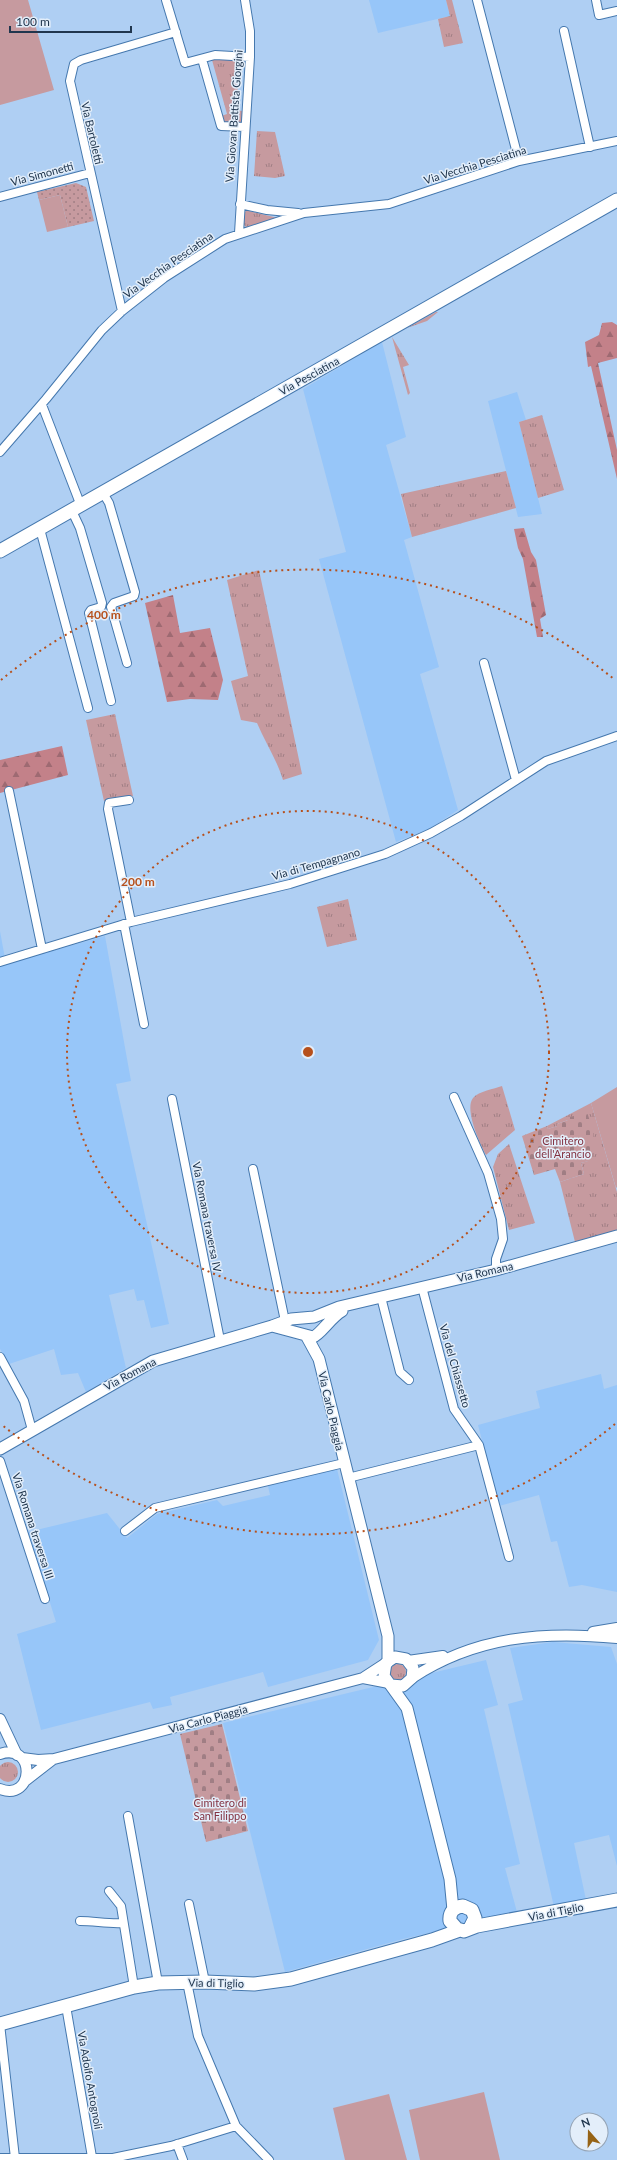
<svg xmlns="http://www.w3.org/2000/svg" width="617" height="2160" font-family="Lato,sans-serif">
<defs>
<pattern id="grass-tufts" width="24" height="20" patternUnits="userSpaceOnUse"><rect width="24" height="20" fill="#c69a9f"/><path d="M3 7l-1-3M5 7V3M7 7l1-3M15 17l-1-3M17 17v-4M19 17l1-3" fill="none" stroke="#a07e84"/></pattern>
<pattern id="forest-firs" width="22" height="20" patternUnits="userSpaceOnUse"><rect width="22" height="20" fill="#c38189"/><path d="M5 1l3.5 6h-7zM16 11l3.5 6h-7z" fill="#9e6a72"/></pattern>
<pattern id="cemetery-stones" width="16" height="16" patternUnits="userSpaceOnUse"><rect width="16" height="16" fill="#c69a9f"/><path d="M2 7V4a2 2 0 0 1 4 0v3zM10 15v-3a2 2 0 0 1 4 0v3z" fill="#a07e84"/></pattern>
<pattern id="park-dots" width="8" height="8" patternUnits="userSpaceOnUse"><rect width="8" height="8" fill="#c69a9f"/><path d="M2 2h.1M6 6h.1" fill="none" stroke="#a07e84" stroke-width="1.8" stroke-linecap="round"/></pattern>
</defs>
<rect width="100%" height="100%" fill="#afcff3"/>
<!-- built -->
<path fill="#97c6f9" d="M369,0H446L450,16L378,33Z
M382,342L406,437L386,445L412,537L404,540L439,667L420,674L458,810L429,829L396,842L319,559L346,552L303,389Z
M517,392L526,420L519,422L542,514L518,517L488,401Z
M0,931L6,964L105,936L131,1081L116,1084L169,1324L151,1328L144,1300L137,1301L134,1289L109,1295L126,1368L86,1392L78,1373L61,1375L54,1349L9,1364L0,1349Z
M601,1374L604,1389L617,1385V1592L582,1585L569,1587L557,1541L551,1542L539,1495L499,1506L478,1425L540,1408L536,1391Z
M337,1469L379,1640L368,1660L268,1687L263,1672L170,1697L172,1705L153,1709L150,1702L41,1730L17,1634L56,1622L28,1532L107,1513L127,1538L157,1514L217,1500L223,1506L270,1495L268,1486Z
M553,1642L611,1647L617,1664V1866L609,1835L574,1843L586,1900L554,1907L508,1704L523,1700L510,1648Z
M486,1660L498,1705L484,1709L520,1864L505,1868L517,1912L403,1939L285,1972L223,1723Z"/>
<!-- grass -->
<path fill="url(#grass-tufts)" d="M446,0H452L463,43L444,47L438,19L450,16Z
M217,58L240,59L236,110L242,111V124H223L221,116L227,114L212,60Z
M257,131L275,132L285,176L275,178L254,176Z
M246,211H249L278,218L246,227L244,225V213Z
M436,312H438L427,321L407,328Z
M392,337L409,365L403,367L410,393L408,395Z
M542,415L564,490L538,498L519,422Z
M506,471L516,508L412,537L401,494Z
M259,570L302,774L283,780C277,760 265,742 257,723L241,720L231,681L248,676L227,580Z
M115,714L133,796L104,801L86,720Z
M348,899L357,940L327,947L317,907Z
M502,1086L515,1130L486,1155C480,1144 464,1109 473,1098C479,1091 494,1089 502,1086Z
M591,1103L617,1192V1232L575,1242L560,1182L584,1174L581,1163L588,1161L567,1119L568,1120L557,1124V1126L548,1129L547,1126Z
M509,1144L535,1223L509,1230L493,1167L498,1154Z
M390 1672a8 8 0 1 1 16 0a8 8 0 1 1-16 0Z
M-2 1772a10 10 0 1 1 20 0a10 10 0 1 1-20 0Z"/>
<!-- forest -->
<path fill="url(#forest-firs)" d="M612,322L617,325V358L598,363L617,450V479L591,366L588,367L585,342L599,335L602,323Z
M524,528L531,552L536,560L546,615L540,619L543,637H537L523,559L518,548L514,529Z
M173,595L180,633L210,628L223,680L218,700L190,699L167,702L145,603Z
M62,746L68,775L0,793V760Z"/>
<!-- cemetery -->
<path fill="url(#cemetery-stones)" d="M587,1112L593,1131V1153L587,1155L589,1161L581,1163L584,1174L560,1182L555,1169L534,1175L522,1136L547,1126L548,1129L557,1126V1124L568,1120L567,1118Z
M222,1724L248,1831L206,1842L180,1734Z"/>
<!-- park -->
<path fill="url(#park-dots)" d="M76,183L86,187L94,221L68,227L60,195L39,200L37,192Z"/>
<!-- garden -->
<path fill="#c69a9f" d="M0,0H28L54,90L0,105Z
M60,195L68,227L47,232L39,200Z
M617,1087V1187L616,1188L591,1103Z
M484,2092L500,2160H420L409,2110Z
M389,2094L407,2160H345L333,2108Z"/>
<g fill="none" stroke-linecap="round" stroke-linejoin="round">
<!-- minor casing -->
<g stroke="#4578ae" stroke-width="10">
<path id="minor" d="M166,0L185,63L215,55L250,57
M477,0L519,161
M596,0L599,15L617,11
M564,31L590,147
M202,59L221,126L245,127
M0,197L90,173
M240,204L267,210L298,213
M239,233L250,57V31L245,0
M122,311L70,81L74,64L81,60L176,32
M42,405L81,506
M0,452L46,399L102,330L122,311L164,278L225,239L304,213L389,204L519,161L617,141
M103,493L109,503L135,592L134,596L114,603L111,607L127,663
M72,511L80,528L102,603L101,607L91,610L89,613L111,701
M40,529L88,708
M484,663L516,780
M9,791L42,949
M129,800L109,803L108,809L131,922
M124,924L144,1024
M0,962L131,922L290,884L385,854L431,833L461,816L546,761L617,736
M454,1097L488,1173L501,1219L503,1239L496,1259V1270
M172,1099L220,1340
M253,1169L285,1321
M422,1287L454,1409L479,1445L509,1557
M381,1297L400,1372L409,1380
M0,1357L24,1401L32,1430
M0,1461L45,1599
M348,1478L479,1445
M125,1531L155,1508L344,1463
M128,1816L158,1983
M109,1891L121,1906L134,1987
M189,1904L205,1982
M80,1921C95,1921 108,1924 123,1923
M187,1982L198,2036L236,2126L269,2160
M66,2006L92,2157
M0,2024L15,2158
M177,2144L183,2160
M0,2158H113L171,2146L236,2126"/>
</g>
<!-- tertiary casing -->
<g stroke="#4578ae" stroke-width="12">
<path id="tertiary" d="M593,1632L617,1628
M408,1661L443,1656
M363,1678L389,1683
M412,1678C476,1636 543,1631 617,1638
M0,1719L17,1755
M0,1754C36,1742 35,1802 0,1789
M22,1758L38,1760L54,1759L363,1678L386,1663
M25,1781L52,1760"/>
</g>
<!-- secondary casing -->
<g stroke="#4578ae" stroke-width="13">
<path id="secondary" d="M272,1326L313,1337C320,1335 331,1317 342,1311
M307,1337L319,1359L388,1636V1662
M0,1449L153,1361L272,1326L291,1319L314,1317L339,1307L496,1270L617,1236
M391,1685L403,1686L412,1678L413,1668L406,1659L395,1657L386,1663L384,1676L407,1708L450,1879L453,1910"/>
</g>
<!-- primary casing -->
<g stroke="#4578ae" stroke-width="15">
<path id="primary" d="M0,551L617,200
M470,1928L475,1918L472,1910L463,1906C454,1907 449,1912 450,1921L457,1929L464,1931L477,1926L617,1900
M0,2024L134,1987L158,1983L205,1982L254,1984L291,1979L432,1940L460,1930"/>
</g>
<!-- minor -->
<use href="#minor" stroke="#fff" stroke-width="8"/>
<!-- tertiary -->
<use href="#tertiary" stroke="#fff" stroke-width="10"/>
<!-- secondary -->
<use href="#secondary" stroke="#fff" stroke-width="11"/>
<!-- primary -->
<use href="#primary" stroke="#fff" stroke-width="13"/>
</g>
<!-- distance rings -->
<g fill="none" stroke="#b6501c" stroke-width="2" stroke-dasharray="2 4">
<circle cx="308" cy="1052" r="241"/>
<path d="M615 1424A482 482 0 0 1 1 1424M1 680A482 482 0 0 1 615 680"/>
</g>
<g text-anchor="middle" stroke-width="3" stroke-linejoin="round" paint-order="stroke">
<!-- street labels -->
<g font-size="11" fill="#20364e" stroke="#e3eefa">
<text transform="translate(234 116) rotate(-86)" y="4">Via Giovan Battista Giorgini</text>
<text transform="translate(92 133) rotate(77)" y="4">Via Bartoletti</text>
<text transform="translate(475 165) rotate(-17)" y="4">Via Vecchia Pesciatina</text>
<text transform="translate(42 174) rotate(-15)" y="4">Via Simonetti</text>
<text transform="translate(168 265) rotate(-35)" y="4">Via Vecchia Pesciatina</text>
<text transform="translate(309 376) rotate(-29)" y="4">Via Pesciatina</text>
<text transform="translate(316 864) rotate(-16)" y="4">Via di Tempagnano</text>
<text transform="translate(207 1217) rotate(79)" y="4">Via Romana traversa IV</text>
<text transform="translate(485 1272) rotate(-13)" y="4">Via Romana</text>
<text transform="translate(455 1366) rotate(74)" y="4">Via del Chiassetto</text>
<text transform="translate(130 1374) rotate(-28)" y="4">Via Romana</text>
<text transform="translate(331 1411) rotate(77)" y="4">Via Carlo Piaggia</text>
<text transform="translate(33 1526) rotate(72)" y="4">Via Romana traversa III</text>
<text transform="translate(208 1719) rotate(-15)" y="4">Via Carlo Piaggia</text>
<text transform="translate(556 1912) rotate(-11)" y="4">Via di Tiglio</text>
<text transform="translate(216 1983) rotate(1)" y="4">Via di Tiglio</text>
<text transform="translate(90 2080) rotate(80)" y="4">Via Adolfo Antognoli</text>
</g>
<!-- park labels -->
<g font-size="11" fill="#833241" stroke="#e3eefa">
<text x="563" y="1145">Cimitero<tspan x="563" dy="13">dell'Arancio</tspan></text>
<text x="220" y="1807">Cimitero di<tspan x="220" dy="13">San Filippo</tspan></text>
</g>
</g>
<circle cx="308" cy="1052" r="6" fill="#b6501c" stroke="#e3eefa" stroke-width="2"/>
<g font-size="12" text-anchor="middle" font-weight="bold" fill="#b6501c" stroke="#e3eefa" stroke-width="3" stroke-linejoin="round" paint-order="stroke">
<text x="104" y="619">400 m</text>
<text x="138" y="886">200 m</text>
</g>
<!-- north arrow -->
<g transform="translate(589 2132) rotate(340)"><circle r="19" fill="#e3eefa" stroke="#95a4b5"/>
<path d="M0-3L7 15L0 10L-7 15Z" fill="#966316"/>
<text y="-6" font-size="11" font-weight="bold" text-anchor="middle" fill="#20364e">N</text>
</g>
<!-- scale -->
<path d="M10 26v6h121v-6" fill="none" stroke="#20364e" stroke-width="2"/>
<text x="16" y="26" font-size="12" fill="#20364e" stroke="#e3eefa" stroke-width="3" paint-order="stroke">100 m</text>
</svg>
